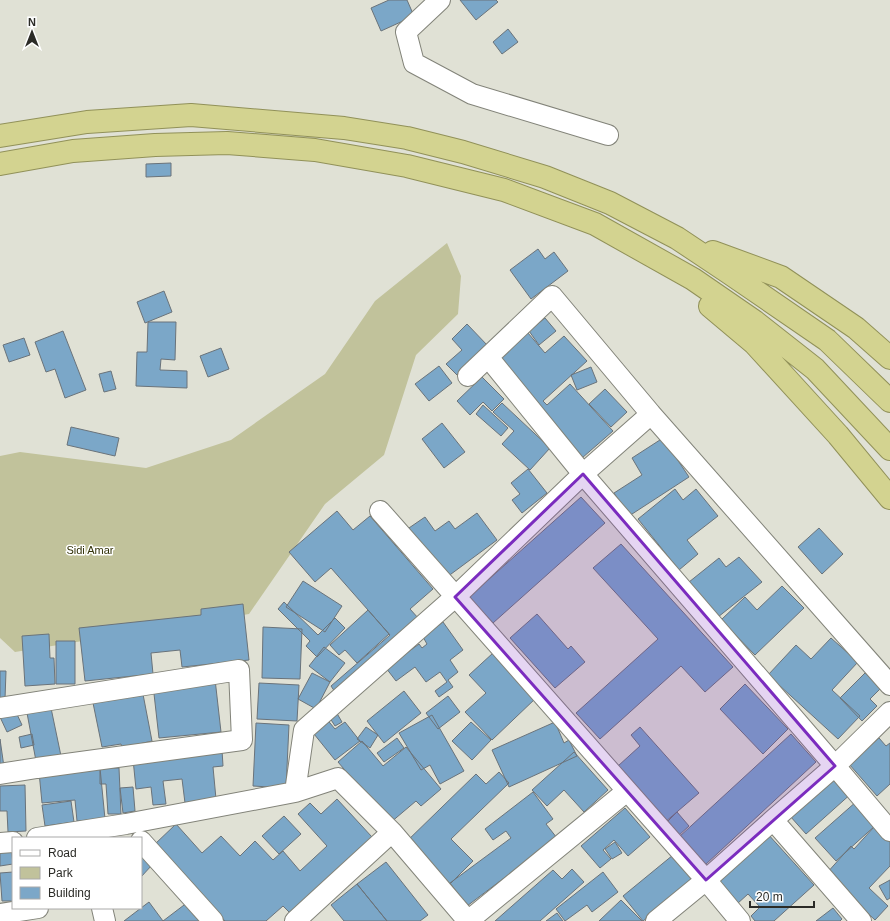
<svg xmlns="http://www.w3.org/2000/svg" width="890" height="921" font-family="Helvetica,sans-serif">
<rect width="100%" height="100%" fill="#e0e1d5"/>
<!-- green -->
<path fill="#c1c29b" d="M447,243L461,276L458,314L416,355L384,455L325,504L249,614L15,652L0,638V456L20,452L146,468L231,440L325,374L375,301Z"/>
<!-- building -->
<path fill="#7ba7c8" stroke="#6a737a" d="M389,0H407L414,16L381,31L371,8Z
M460,0H496L498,2L476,20Z
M508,29L518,42L502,54L493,42Z
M171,163V176L146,177V164Z
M538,249L545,259L554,252L568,271L531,299L510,270Z
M164,291L172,312L145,323L137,302Z
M545,318L556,331L539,345L529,331Z
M148,322H176L175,360L161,359L160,370L187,371V388L136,386L137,352H147Z
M467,324L488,346L457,375L446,364L462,350L452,339Z
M63,331L86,390L65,398L55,369L46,372L35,342Z
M528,333L545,353L564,336L587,361L543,401L547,405L570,384L613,431L582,458L495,363Z
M24,338L30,355L9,362L3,345Z
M221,348L229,369L208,377L200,356Z
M439,366L452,383L429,401L415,384Z
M591,367L597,382L577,390L571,375Z
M111,371L116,389L104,392L99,374Z
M482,377L504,399L492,411L483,402L470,415L457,401Z
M605,389L627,412L611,427L589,404Z
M502,403L550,448L530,470L502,444L514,431L493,412Z
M483,405L508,428L501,436L476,414Z
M442,423L465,452L444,468L422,439Z
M71,427L119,438L115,456L67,445Z
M663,438L689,477L629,516L614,493L642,475L632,458Z
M528,469L547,493L522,513L512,500L520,494L511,483Z
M675,489L683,500L696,489L718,516L687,540L698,554L679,570L638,519Z
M581,497L605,523L493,623L469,597Z
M337,511L353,530L370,516L433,589L410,609L419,619L335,692L331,686L390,635L331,568L315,582L289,552Z
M477,513L497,540L443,580L406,530L425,517L435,531L449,521L455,529Z
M819,528L843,554L822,574L798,547Z
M621,544L733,667L705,692L681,666L600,739L576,713L658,639L593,568Z
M739,557L762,582L718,617L689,582L719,558L726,567Z
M303,581L342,606L325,632L286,607Z
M782,586L804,608L755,655L721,620L745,597L757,610Z
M284,602L318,635L335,618L345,628L317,657L306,646L310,641L278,609Z
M243,604L249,660L182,667L180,650L151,653L153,674L85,681L79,628L201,615V609Z
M368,610L389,634L357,663L345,650L339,655L330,645Z
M537,614L568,649L571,646L585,662L555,688L510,638Z
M443,622L463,650L450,660L458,672L448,680L453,687L439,697L435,691L447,682L440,672L426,682L415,667L396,681L386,668L419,644L422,648L427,644L423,637Z
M263,627L302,629L300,679L262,678Z
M49,634L50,658H54L55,684L25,686L22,636Z
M831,638L858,662L832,690L860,716L838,739L768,675L796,645L811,659Z
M56,641H75V684H56Z
M324,647L345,663L330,682L309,666Z
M493,653L536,698L492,740L465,712L486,693L469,675Z
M0,671H6L5,699H0Z
M312,673L330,682L316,709L298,699Z
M865,673L881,688L870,699L877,706L862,721L840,698Z
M215,679L221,732L159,738L153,685Z
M259,683L299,685L297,721L257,719Z
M745,684L788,729L763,754L720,709Z
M142,689L152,741L122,748L121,744L102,747L92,698Z
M404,691L421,713L384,743L367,721Z
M448,696L460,712L438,729L426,713Z
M51,708L61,756L36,761L27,713Z
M15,710L22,725L7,732L0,717Z
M335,710L342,722L335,726L328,715Z
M432,715L464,771L440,784L430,765L421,770L399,733Z
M325,717L335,729L345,722L360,741L335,760L310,729Z
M471,722L491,740L472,760L452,741Z
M555,722L564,743L569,740L577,756L509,787L492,750Z
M256,723L289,725L286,788L253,786Z
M366,727L378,735L370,748L357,739Z
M640,727L699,793L664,823L618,766L640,746L631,735Z
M32,734L34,745L21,748L19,737Z
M791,734L816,762L705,865L679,837Z
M397,738L404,748L384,762L377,753Z
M879,738L886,746L890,743V784L877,796L849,764Z
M0,739L4,767H0Z
M362,741L383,766L406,747L441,789L421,806L416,801L390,823L338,762Z
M222,750L223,766L213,767L216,799L185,803L182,779L163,781L166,804L153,805L151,787L136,789L133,759Z
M574,752L608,790L584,812L564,790L547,806L532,790Z
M100,768L105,819L77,821L75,800L42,803L39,772Z
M100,768H119L121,814H108L106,784H100Z
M499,772L509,783L451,839L473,861L447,887L404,844L476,774L486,784Z
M837,775L853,792L806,834L790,816Z
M25,785L26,831L8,832L7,811H0V786Z
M133,787L135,811L123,813L120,788Z
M533,792L553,819L546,824L557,838L467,906L450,883L511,838L506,831L493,840L485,829Z
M337,799L372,837L290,913L283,906L266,921H225L154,845L176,824L202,853L221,836L240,856L255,841L273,860L283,851L300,871L327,846L298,814L310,803L321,814Z
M71,801L74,822L45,826L42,805Z
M857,801L877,824L836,861L815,838Z
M625,808L650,837L628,856L614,840L603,850L611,859L600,868L581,846Z
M677,812L689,826L677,837L665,824Z
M284,816L301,834L279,854L262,836Z
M874,827L890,842V866L869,888L888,906L875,920L826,874L851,846L854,849Z
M767,833L814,885L774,921H755L751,916L760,907L748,894L737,904L715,879Z
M615,842L622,853L612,859L605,849Z
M11,848L13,864L0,866V850Z
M141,854L152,865L141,877Z
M673,855L694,881L643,921L623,896Z
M386,862L428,915L420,921H387L357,884Z
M572,869L584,882L540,921H495L553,870L562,879Z
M13,872V901H2L0,873Z
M603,872L618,892L592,912L587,905L565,921L556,909Z
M890,880V898L887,900L879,886Z
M357,884L387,921H344L331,905Z
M621,900L642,921H599Z
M149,902L163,921H124L141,908Z
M188,902L203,921H163Z
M833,908L842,919L840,921H816Z
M557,913L563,921H546Z"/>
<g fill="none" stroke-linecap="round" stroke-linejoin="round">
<!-- minor casing -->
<g stroke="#828379" stroke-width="22">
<path id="minor" d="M440,0L406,32L414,63L472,94L608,135
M488,357L583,474L835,766L890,831
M468,376L552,296L651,414L890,685
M380,511L706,880L740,921
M0,708L239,670L242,740L37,768L0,774
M295,792L304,730L455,597L583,474L651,414
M773,820L861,921
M37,838L126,824L295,792L338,778L392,832L468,921
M141,841L213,921
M0,843L13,842
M102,908L105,921
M0,914L38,908
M295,921L392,832
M468,921L627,791
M656,921L706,880L773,820L835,766L890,712"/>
</g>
<!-- trunk casing -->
<g stroke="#919159" stroke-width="24">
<path id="trunk" d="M0,136L87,122L191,115L344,128L407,138L463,152L545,177L610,203L677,238L728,272L827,340L890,401
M0,164L73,151L155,145L227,143L315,150L407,166L504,190L595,224L693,279L754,321L815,369L890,449
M713,252L781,277L856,328L890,358
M710,306L754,343L838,435L890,498"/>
</g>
<!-- minor -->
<use href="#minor" stroke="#fff" stroke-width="20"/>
<!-- trunk -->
<use href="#trunk" stroke="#d3d390" stroke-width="22"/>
</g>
<!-- marked area -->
<path fill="#7b2cbf" fill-opacity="0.2" stroke="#7b2cbf" stroke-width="3" stroke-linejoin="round" d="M583,474L835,766L706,880L455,597Z"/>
<g text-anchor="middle" stroke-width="3" stroke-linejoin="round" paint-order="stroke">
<!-- park labels -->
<g font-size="11" fill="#303006" stroke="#fff">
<text x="90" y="554">Sidi Amar</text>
</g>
</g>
<!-- legend -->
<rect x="12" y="837" width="130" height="72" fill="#ffffff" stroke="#aaaaa9"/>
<rect x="20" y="850" width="20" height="6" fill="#ffffff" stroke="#aaaaa9"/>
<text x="48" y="857" font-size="12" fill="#2b2b27">Road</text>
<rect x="20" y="867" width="20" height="12" fill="#c1c29b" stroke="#aaaaa9"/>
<text x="48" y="877" font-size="12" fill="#2b2b27">Park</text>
<rect x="20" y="887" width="20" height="12" fill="#7ba7c8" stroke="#aaaaa9"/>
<text x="48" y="897" font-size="12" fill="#2b2b27">Building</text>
<!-- north arrow -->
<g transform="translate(32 32)" stroke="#ffffff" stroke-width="3" paint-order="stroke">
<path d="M0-3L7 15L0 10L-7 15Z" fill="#2b2b27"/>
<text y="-6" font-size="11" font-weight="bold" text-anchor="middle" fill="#2b2b27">N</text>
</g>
<!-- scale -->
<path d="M750 901v6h64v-6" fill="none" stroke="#2b2b27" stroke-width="2"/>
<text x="756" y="901" font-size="12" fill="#2b2b27" stroke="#ffffff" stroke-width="3" paint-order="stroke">20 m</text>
</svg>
